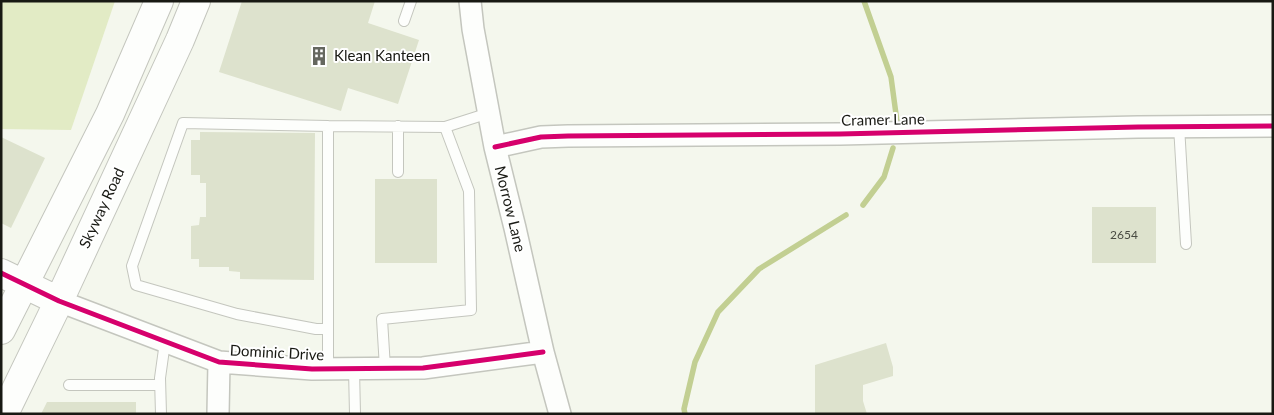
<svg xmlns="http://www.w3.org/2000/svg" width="1274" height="415" font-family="Lato,sans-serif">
<rect width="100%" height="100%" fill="#f4f7ed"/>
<!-- grass -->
<path fill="#e2ebc5" d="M1,1H115L71,130L1,129Z"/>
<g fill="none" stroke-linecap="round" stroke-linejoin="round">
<!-- stream -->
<path stroke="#c2cf92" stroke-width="5.5" d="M864,1L891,77L898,129
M863,205L884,177L893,148
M685,414L684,409L695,362L718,312L759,269L846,215"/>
</g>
<!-- building -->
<path fill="#dde2cd" d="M242,1H375L368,23L419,40L398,104L348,88L341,111L219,72Z
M200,132L315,133L314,280L240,279V272L229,271V267H199V259H191V226L199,225L200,217H206V183H200V175H191V140H200Z
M1,137L45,158L11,228L1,223Z
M375,179H437V263H375Z
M1092,207H1156V263H1092Z
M886,343L893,367V376L863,385V401L867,414H815V365Z
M47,402H136V414H41Z"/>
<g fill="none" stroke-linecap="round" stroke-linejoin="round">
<!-- lane casing -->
<g stroke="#c4c6be" stroke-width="12">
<path id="lane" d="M404,21L411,1
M1179,126L1186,244
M398,172V126
M328,329H316L237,314L136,285L132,266L183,123L328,126
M385,368L382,319L471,310L469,191L445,127L489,113
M328,369V126L445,127
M354,369L355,414
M69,385H160
M161,414L160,378L165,342"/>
</g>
<!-- street casing -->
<g stroke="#c4c6be" stroke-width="24">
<path id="street" d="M470,1L473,29L495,147L515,228L543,352L560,414
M495,147L541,137L568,136L840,134L1138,127L1273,126
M59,301L219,362L312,369L423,368L543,352
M218,414L219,362"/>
</g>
<!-- secondary casing -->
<g stroke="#c4c6be" stroke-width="30">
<path id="secondary" d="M1,273L59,301
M1,330L110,114L159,1
M4,414L59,301L180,40L196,1"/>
</g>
<!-- lane -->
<use href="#lane" stroke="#fdfefc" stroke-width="10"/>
<!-- street -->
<use href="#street" stroke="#fdfefc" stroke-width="21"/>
<!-- secondary -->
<use href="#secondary" stroke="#fdfefc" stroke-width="28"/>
<!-- cycleway casing -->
<g stroke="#fff" stroke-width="8">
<path id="cycleway" d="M495,147L541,137L568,136L840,134L1138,127L1273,126
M1,273L59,301L219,362L312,369L423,368L543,352"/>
</g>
<!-- cycleway -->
<use href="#cycleway" stroke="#d6006c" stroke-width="5"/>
</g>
<!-- icons -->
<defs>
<g id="building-bare" transform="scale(1.5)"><path d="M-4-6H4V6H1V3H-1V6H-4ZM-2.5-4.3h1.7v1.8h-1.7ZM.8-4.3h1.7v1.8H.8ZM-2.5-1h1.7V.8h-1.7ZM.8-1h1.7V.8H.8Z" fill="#65675f" stroke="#fff" stroke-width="2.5" paint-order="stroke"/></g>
</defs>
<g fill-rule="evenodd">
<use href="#building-bare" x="319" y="56"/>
</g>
<g text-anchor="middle" stroke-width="4" stroke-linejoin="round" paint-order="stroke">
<!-- number labels -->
<g font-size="12" fill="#494b42">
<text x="1124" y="239">2654</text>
</g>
<!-- poi labels -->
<g font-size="15" fill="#181913" stroke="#fff" text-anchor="start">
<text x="334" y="61">Klean Kanteen</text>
</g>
<!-- street labels -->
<g font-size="15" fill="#181913" stroke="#fff">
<text transform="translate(883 120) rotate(-1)" y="5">Cramer Lane</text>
<text transform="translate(102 208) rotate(-65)" y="5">Skyway Road</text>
<text transform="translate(510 209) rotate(76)" y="5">Morrow Lane</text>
<text transform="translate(277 353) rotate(3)" y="5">Dominic Drive</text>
</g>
</g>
<!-- border -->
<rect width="1274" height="415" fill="none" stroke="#181913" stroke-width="5"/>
</svg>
